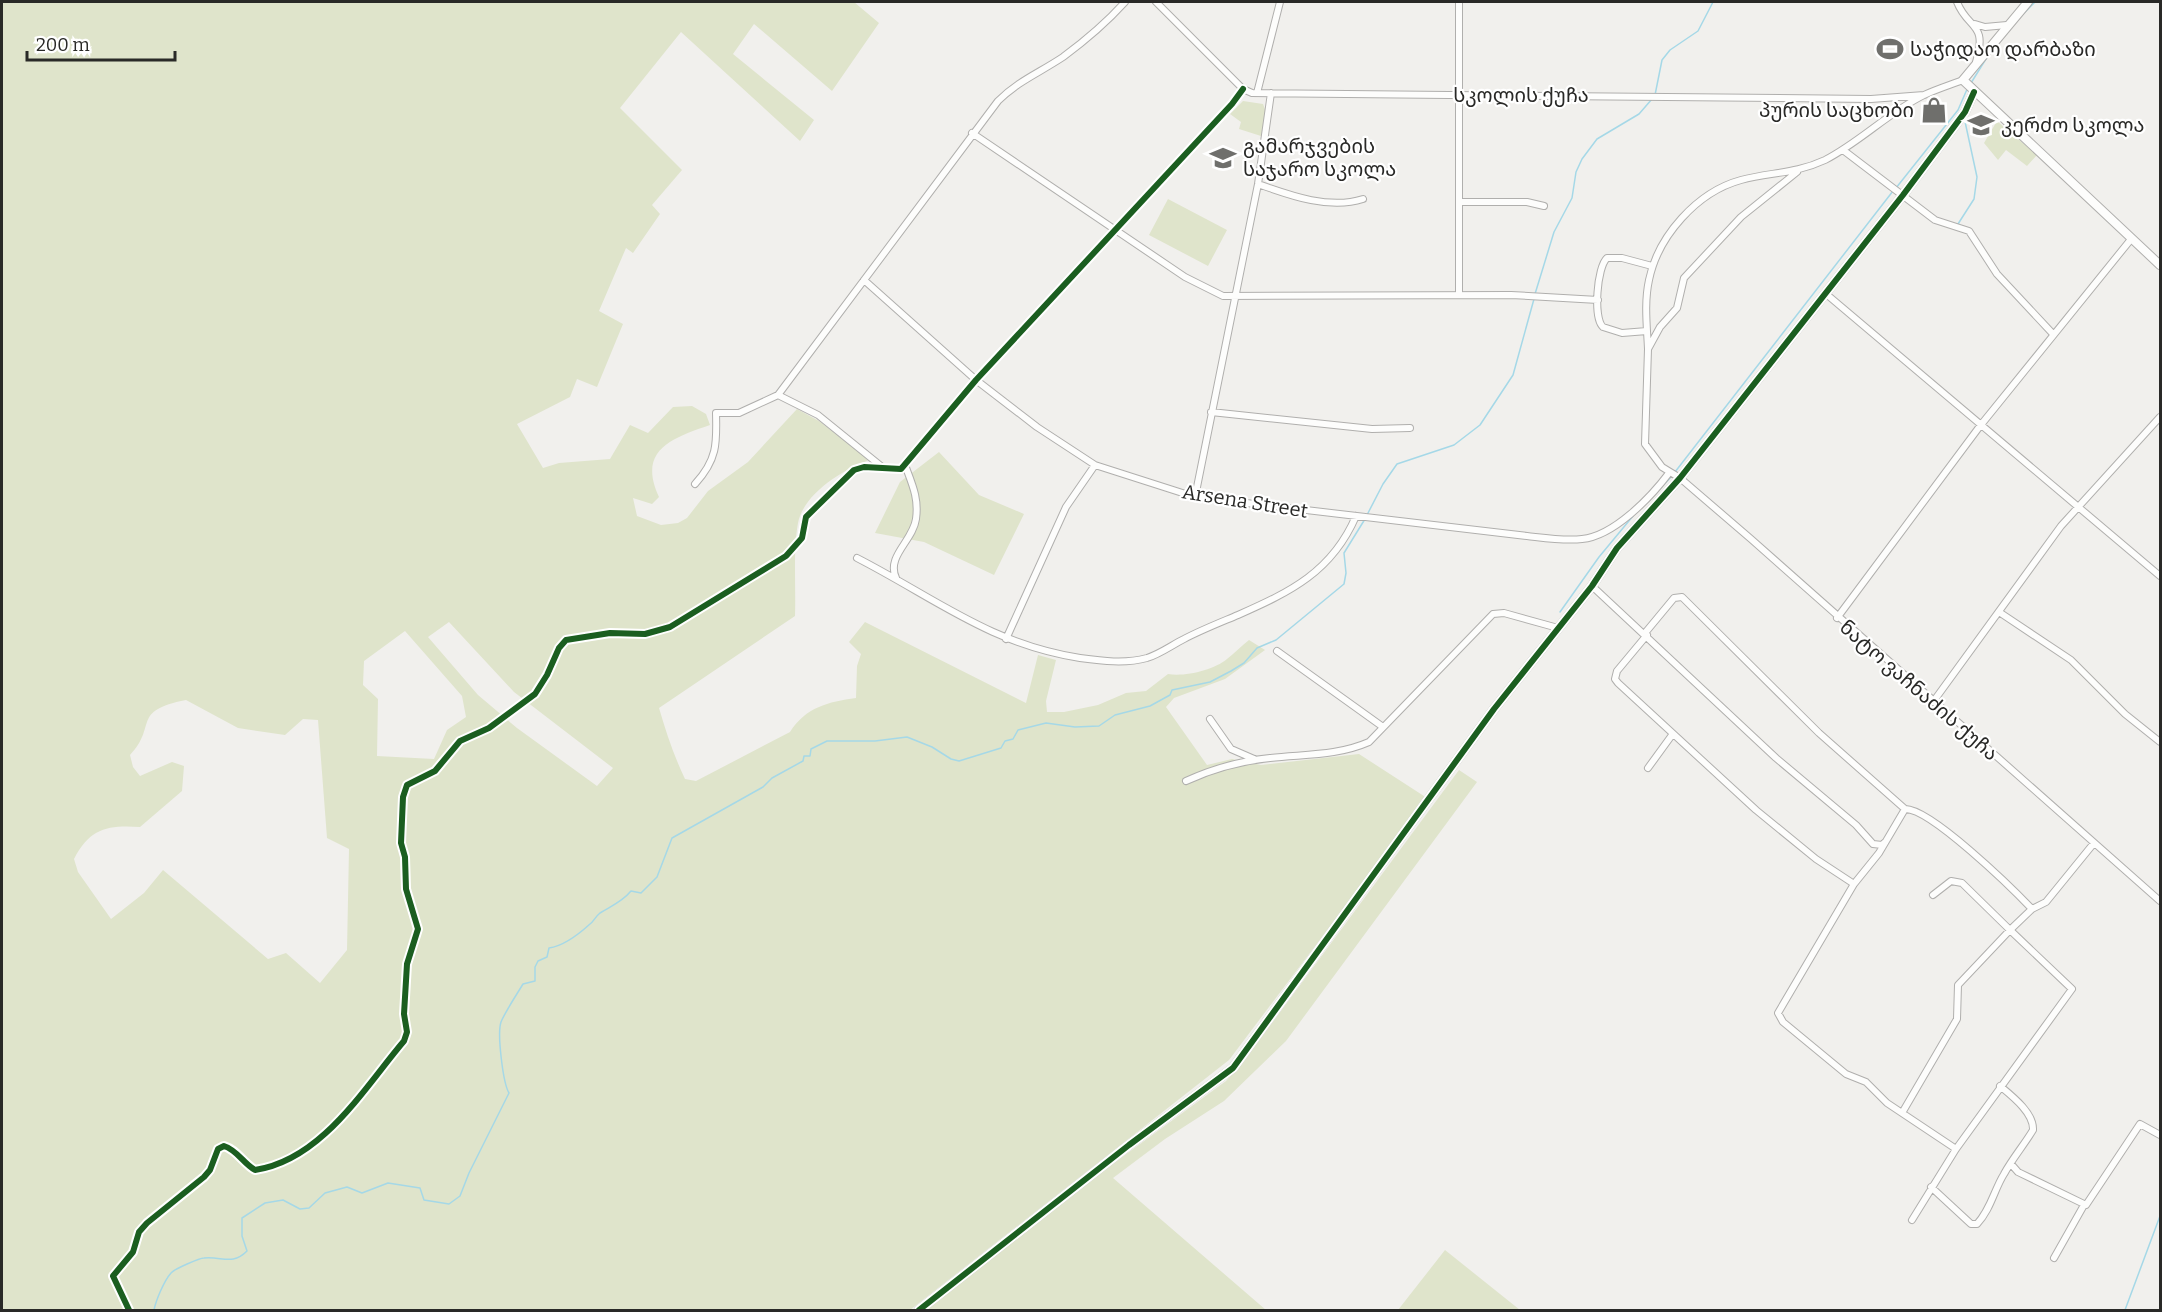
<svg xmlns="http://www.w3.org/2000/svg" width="2162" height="1312" font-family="Bitter,'Noto Sans Georgian',serif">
<rect width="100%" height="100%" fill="#f1f0ed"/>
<!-- green -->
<path fill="#dfe4cb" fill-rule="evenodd" d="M2,2H854L879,23L832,91L754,24L733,54L814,120L800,141L681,32L620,108L682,170L652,205L660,214L633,253L626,248L599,311L623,324L597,387L577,379L570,397L517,424L543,468L559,463L610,459L630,425L648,433L673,407L692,406L706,414L710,425C672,438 637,450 659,497L652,504L633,498L637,516L661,525L678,523L687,518L708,491L748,462L797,409L819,421L869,460C843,470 804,493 798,523C793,550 796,587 795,616L659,708C666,732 674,756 685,779L696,781L790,732C806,707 828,702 856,698L857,666L861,654L849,642L865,622L1026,703L1038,655L1056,660L1046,701L1047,712H1064L1098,705L1126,693L1146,691L1168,674C1185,677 1214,670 1227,659C1235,653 1241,646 1249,640L1265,650L1225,679L1174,698L1166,707L1207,765L1232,759L1261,765L1359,754L1427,798L1229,1060L910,1310H2ZM449,622L514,692L613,768L597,786L517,728L478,695L428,637ZM405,631L462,696L466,717L447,730L434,759L377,756L378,699L363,685L364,661ZM186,700L238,728L285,735L303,719L318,720L327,838L349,849L347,950L320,983L286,953L268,959L163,870L144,893L111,919L78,872L74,859C90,828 108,825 140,827L182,791L184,766L172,762L140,776L133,767L130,755C158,726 130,711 186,700Z
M1243,101L1263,104L1266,112L1261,136L1239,129L1241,122L1230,114Z
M1997,121L2037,155L2027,166L2006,150L1998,160L1984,143Z
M1168,199L1227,230L1208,266L1149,235Z
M939,452L979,495L1024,514L994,575L924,542L875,533L900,482Z
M1459,770L1477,782L1286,1041L1224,1101L1165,1139L1113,1178L1266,1310H923L1084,1185L1226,1081L1244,1061Z
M1445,1250L1520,1310H1398Z"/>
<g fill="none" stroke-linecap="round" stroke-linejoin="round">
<!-- stream -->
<path stroke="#a5d8e7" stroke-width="1.5" d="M2023,14L2035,2
M1971,83L1989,54
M1655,95L1662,60L1670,50L1698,31L1713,2
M1896,188L1958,110L1968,87
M1958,224L1974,199L1977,177L1964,117
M1535,294L1554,232L1572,198L1576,172L1582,159L1597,139L1639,114L1652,99
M1675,472L1893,191
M1638,511L1672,476
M1367,515L1383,484L1397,464L1454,445L1480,425L1513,375L1534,299
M1560,612L1599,557L1633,516
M154,1310C156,1300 164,1281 171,1273C174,1269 200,1258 204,1258C222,1256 232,1266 247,1251L242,1236V1218L265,1203L283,1200L300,1209L309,1208L325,1193L347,1187L362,1193L388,1183L420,1188L424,1200L449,1204L460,1196L469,1173L509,1093C503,1083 497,1034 501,1022C505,1012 517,994 523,984L535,981V967L538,961L547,957L549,948C564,946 579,934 590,924C594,921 595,917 600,913C611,906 622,902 631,891L641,893L657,877L672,838L763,787L772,778L803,761L804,756H810L811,749L827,741H875L907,737L932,747L951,759L959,761L1001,748L1005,741L1013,739L1018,730L1046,723L1075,727L1099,726L1115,715L1150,706L1170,695L1172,690L1210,682L1231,671L1244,663L1257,648L1276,640L1344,584L1346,573L1344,553L1365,519
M2125,1310L2160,1216"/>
<!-- minor casing -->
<g stroke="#b0afad" stroke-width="8">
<path id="minor" d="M1156,2L1243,89L1252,93L1871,99L1924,95
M1459,2V295
M1957,2C1968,30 1988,22 1976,62
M1975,24L1985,27L2007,25
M1257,93L1280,2
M972,133L1185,277L1223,296L1511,295L1598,300
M1843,150L1935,220L1969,231L1997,274L2053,334
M1797,172L1741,217L1684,278L1677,308L1660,327L1648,349L1645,444L1662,467L1680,478L1751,539L2160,901
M1258,184C1289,195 1329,210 1363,199
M1459,202H1527L1544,206
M864,280L976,380L1037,427L1095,465L1195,497L1527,536C1545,538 1564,541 1582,539C1614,536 1651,497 1669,473
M1825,293L2160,576
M1647,331L1622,333L1603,327C1593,318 1597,267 1607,258H1622L1652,266
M1648,349C1647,326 1644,303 1649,280C1658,236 1697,192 1741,180C1771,172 1795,174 1825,160C1860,142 1889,112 1924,95C1937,89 1950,85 1963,80
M778,395L998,101C1018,81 1039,73 1063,57C1086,40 1106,23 1125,2
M1211,412L1372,429L1410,428
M695,484C717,460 717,444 716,413H739L778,395L818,415L881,466
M1195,497L1258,184L1271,93
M857,558C935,598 990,644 1080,658C1102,661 1125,664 1147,658C1160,654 1172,645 1184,639C1201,630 1219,623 1238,615C1290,592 1332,572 1356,516
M896,578C886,556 913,541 916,519C919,498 912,484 905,465
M1592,586L1776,758L1856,825L1873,844L1882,845L1884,843
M1999,612L2071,660L2125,714L2160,742
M1837,618L1980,426L2132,238
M1645,633L1674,598L1682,597L1819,733L1905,809C1930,808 2012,888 2032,909
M1647,635L1617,671L1615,679L1618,683L1756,810L1816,859L1854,884
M1006,639L1066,507L1095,465
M1277,651L1383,727
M1933,702L2061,526L2160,417
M1210,719L1231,749L1254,759
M1648,768L1672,735
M1186,781C1212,769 1241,761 1270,758C1304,754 1337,756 1369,742L1493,614L1504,613L1558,628
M1905,809L1879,853L1854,884L1778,1013L1783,1022L1846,1074L1866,1082L1887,1103L1956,1149
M1902,1113L1957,1019L1958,985L2010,930L1962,883L1951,881L1933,895
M2011,1164L2018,1172L2086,1205L2140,1124L2160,1135
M1931,1187L1971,1224H1977C1991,1209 1994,1190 2004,1174C2012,1159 2024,1145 2033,1130C2034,1113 2012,1096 2000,1086
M1912,1220L1956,1149L2072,989L2010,930L2032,909L2046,902L2094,843
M2054,1258L2084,1205
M129,1310L113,1276L133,1252L139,1232L147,1223L204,1177L210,1170L218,1149L224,1146C237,1150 243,1163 255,1170C322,1160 364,1088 404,1041L407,1032L404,1014L407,964L418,929L406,889L405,857L401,843L403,797L407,785L435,771L460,741L489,728L535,694L547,675L559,648L566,640L610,633L645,634L670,627L786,556L802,538L806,517L854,470L864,467L901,469L976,380L1232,104L1243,89"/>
</g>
<!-- tertiary casing -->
<g stroke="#b0afad" stroke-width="10">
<path id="tertiary" d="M2028,2L1963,80L2160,265
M919,1310L1129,1145L1233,1068L1494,709L1592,586L1617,548L1680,478L1903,195L1965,112L1974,92"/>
</g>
<!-- minor -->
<use href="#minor" stroke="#fdfdfc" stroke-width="6"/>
<!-- tertiary -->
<use href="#tertiary" stroke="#fdfdfc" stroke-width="8"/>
<!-- cycleway casing -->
<g stroke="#fff" stroke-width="10">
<path id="cycleway" d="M129,1310L113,1276L133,1252L139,1232L147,1223L204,1177L210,1170L218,1149L224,1146C237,1150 243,1163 255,1170C322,1160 364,1088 404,1041L407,1032L404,1014L407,964L418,929L406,889L405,857L401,843L403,797L407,785L435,771L460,741L489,728L535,694L547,675L559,648L566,640L610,633L645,634L670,627L786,556L802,538L806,517L854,470L864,467L901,469L976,380L1232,104L1243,89
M919,1310L1129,1145L1233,1068L1494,709L1592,586L1617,548L1680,478L1903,195L1965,112L1974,92"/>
</g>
<!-- cycleway -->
<use href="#cycleway" stroke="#1b5e20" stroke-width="6"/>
</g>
<!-- icons -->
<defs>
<g id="stadium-bare" transform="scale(2.07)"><path d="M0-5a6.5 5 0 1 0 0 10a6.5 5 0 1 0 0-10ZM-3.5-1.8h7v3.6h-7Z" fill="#6f6f6c" stroke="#fff" stroke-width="2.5" paint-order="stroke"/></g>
<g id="shop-bare" transform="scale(2.07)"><path d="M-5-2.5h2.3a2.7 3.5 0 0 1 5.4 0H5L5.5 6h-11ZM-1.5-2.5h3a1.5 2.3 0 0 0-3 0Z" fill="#6f6f6c" stroke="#fff" stroke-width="2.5" paint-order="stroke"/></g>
<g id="school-bare" transform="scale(2.07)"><path d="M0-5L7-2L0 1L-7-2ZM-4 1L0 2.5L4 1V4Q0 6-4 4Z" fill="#6f6f6c" stroke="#fff" stroke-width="2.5" paint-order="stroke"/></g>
</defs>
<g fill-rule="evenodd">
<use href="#stadium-bare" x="1890" y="49"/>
<use href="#shop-bare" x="1934" y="110"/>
<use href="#school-bare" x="1981" y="125"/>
<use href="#school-bare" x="1223" y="158"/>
</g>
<g text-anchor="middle" stroke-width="4.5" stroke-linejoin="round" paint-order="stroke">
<!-- poi labels -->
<g font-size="20" fill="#292927" stroke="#fff" text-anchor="start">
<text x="1910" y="56">საჭიდაო დარბაზი</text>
<text x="1914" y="117" text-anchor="end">პურის საცხობი</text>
<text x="2001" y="132">კერძო სკოლა</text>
<text x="1243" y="153">გამარჯვების<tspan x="1243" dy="23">საჯარო სკოლა</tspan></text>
</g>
<!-- street labels -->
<g font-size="20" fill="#292927" stroke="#fff">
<text x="1521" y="102">სკოლის ქუჩა</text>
<text transform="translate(1245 501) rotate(9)" y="7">Arsena Street</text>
<text transform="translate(1919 690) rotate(41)" y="7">ნატო ვაჩნაძის ქუჩა</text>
</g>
</g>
<!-- border -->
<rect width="2162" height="1312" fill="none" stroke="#292927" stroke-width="6"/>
<!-- scale -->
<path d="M27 51v9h148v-9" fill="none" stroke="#292927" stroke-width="3"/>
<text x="36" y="51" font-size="18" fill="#292927" stroke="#ffffff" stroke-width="4.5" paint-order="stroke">200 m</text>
</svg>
